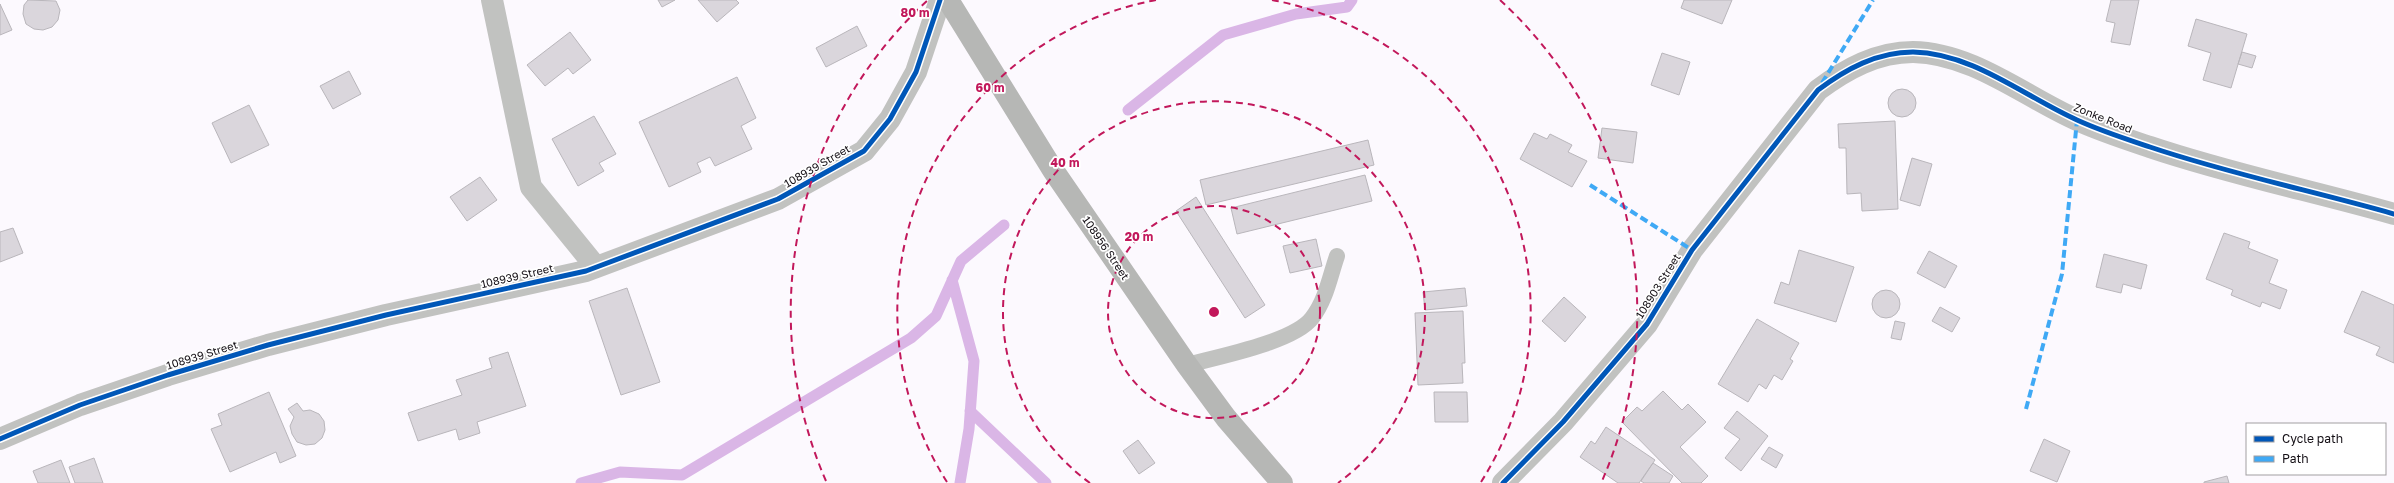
<svg xmlns="http://www.w3.org/2000/svg" width="2394" height="483" font-family="'Golos Text',sans-serif">
<rect width="100%" height="100%" fill="#fcf9fe"/>
<g fill="none" stroke-linecap="round" stroke-linejoin="round">
<!-- stream -->
<path stroke="#dab6e6" stroke-width="11" d="M1128,110L1223,35L1296,14L1347,7L1352,0
M952,280L974,361L969,429L960,483
M970,411L1046,483
M581,483L620,472L682,475L911,338L936,316L961,261L1004,225"/>
</g>
<!-- building -->
<path fill="#dad6dc" stroke="#b9b6bb" d="M28,0L56,1L60,10L58,20L52,27L43,30L34,29L26,24L23,14L24,5Z
M658,0H675L662,7Z
M698,0H736L739,3L717,22Z
M1684,0H1732L1722,24L1681,8Z
M2111,0H2139L2130,45L2111,42L2115,23L2106,21Z
M0,4L12,30L0,35Z
M2196,19L2247,34L2231,88L2203,80L2211,53L2188,46Z
M857,26L867,46L826,67L816,48Z
M570,32L591,60L573,74L568,68L545,86L527,65Z
M2242,52L2256,56L2252,68L2238,64Z
M1662,53L1690,62L1679,95L1651,85Z
M349,71L361,94L333,109L320,86Z
M737,77L756,118L741,126L752,149L715,166L710,157L697,163L701,172L669,187L639,122Z
M1888 103a14 14 0 1 1 28 0a14 14 0 1 1-28 0Z
M249,105L269,145L231,163L212,123Z
M594,116L616,154L599,163L604,171L578,186L552,139Z
M1895,121L1898,209L1862,211L1861,193L1847,194L1846,148H1839L1838,124Z
M1602,128L1637,132L1633,163L1598,158Z
M1534,133L1547,139L1550,134L1572,145L1568,152L1587,161L1572,187L1520,159Z
M1368,140L1374,165L1206,205L1200,180Z
M1912,158L1932,164L1920,206L1900,200Z
M1365,175L1372,201L1237,234L1231,208Z
M480,177L497,200L467,221L450,197Z
M1196,197L1265,305L1245,318L1176,211Z
M13,228L23,253L0,262V232Z
M2224,233L2250,242L2248,248L2278,260L2269,283L2287,290L2280,309L2262,302L2260,307L2231,295L2233,290L2206,279Z
M1316,239L1322,266L1290,273L1283,246Z
M1799,250L1854,267L1836,322L1774,303L1781,282L1789,285Z
M1929,251L1957,266L1945,288L1917,273Z
M2104,254L2147,265L2141,289L2123,284L2121,293L2096,287Z
M627,288L660,382L621,395L589,301Z
M1465,288L1467,306L1425,310L1423,292Z
M1872 304a14 14 0 1 1 28 0a14 14 0 1 1-28 0Z
M2362,291L2394,305V363L2376,355L2380,347L2344,332Z
M1564,297L1586,317L1565,342L1542,321Z
M1940,307L1960,318L1952,332L1932,321Z
M1463,311L1465,363H1462L1463,383L1418,385L1415,313Z
M1757,319L1799,343L1790,359L1793,361L1782,380L1774,375L1766,389L1759,384L1748,402L1718,384Z
M1895,321L1905,323L1901,340L1891,338Z
M508,352L526,406L477,422L480,433L459,440L456,429L418,441L408,413L462,395L456,380L492,368L489,358Z
M1663,391L1682,410L1688,404L1706,422L1680,447L1708,476L1701,483H1682L1622,422L1637,407L1642,411Z
M269,392L296,456L280,463L276,452L230,472L211,429L222,425L218,414Z
M1434,392H1467L1468,422H1435Z
M297,403L303,411L310,410L319,414L324,421L325,430L322,438L315,444L306,445L297,442L292,434L290,426L294,417L288,409Z
M1737,411L1768,436L1741,471L1725,458L1740,439L1724,428Z
M1606,427L1655,460L1639,483H1618L1580,457L1591,441L1595,444Z
M2044,439L2070,451L2057,482L2030,471Z
M1138,440L1155,463L1139,474L1123,451Z
M1769,447L1783,455L1776,468L1761,459Z
M94,458L103,483H75L69,467Z
M61,460L70,483H38L33,471Z
M1653,463L1673,476L1669,483H1644L1641,481Z
M2227,476L2229,483H2204V482Z"/>
<g fill="none" stroke-linecap="round" stroke-linejoin="round">
<!-- lane -->
<path stroke="#c1c2c0" stroke-width="16" d="M1187,365C1217,357 1294,342 1312,318C1326,300 1330,276 1337,256"/>
<!-- street -->
<path stroke="#c1c2c0" stroke-width="22" d="M492,0L531,187L596,267
M0,439L80,405L168,375L268,345L386,315L586,271L778,199L864,151L890,119L916,72L940,0
M1503,483L1563,422L1647,324L1692,250L1818,90C1846,69 1877,52 1913,52C1973,53 2025,97 2077,120C2101,131 2126,139 2150,147C2230,174 2313,191 2394,214"/>
<!-- secondary -->
<path stroke="#b6b7b5" stroke-width="22" d="M948,0L1053,170L1187,365L1226,418L1282,483"/>
<!-- quiet -->
<path stroke="#3fa9f5" stroke-width="4" stroke-dasharray="8 4" stroke-linecap="butt" d="M1822,83L1873,0
M1590,185L1692,250
M2026,409L2062,274L2077,120"/>
<!-- cycleway casing -->
<g stroke="#fff" stroke-width="8">
<path id="cycleway" d="M0,439L80,405L168,375L268,345L386,315L586,271L778,199L864,151L890,119L916,72L940,0
M1503,483L1563,422L1647,324L1692,250L1818,90C1846,69 1877,52 1913,52C1973,53 2025,97 2077,120C2101,131 2126,139 2150,147C2230,174 2313,191 2394,214"/>
</g>
<!-- cycleway -->
<use href="#cycleway" stroke="#0057b8" stroke-width="5"/>
</g>
<!-- distance rings -->
<g fill="none" stroke="#c2185b" stroke-width="2" stroke-dasharray="7 5">
<circle cx="1214" cy="312" r="106"/>
<path d="M1090 483A211 211 0 1 1 1338 483"/>
<path d="M947 482A317 317 0 0 1 1156 0M1272 0A317 317 0 0 1 1481 482"/>
<path d="M826 481A423 423 0 0 1 928 0M1500 0A423 423 0 0 1 1602 481"/>
</g>
<g text-anchor="middle" stroke-width="3.5" stroke-linejoin="round" paint-order="stroke">
<!-- street labels -->
<g font-size="11" fill="#140f15" stroke="#fff">
<text transform="translate(2103 118) rotate(22)" y="4">Zonke Road</text>
<text transform="translate(817 166) rotate(-30)" y="4">108939 Street</text>
<text transform="translate(1106 248) rotate(56)" y="4">108956 Street</text>
<text transform="translate(517 276) rotate(-13)" y="4">108939 Street</text>
<text transform="translate(1658 286) rotate(-58)" y="4">108903 Street</text>
<text transform="translate(202 355) rotate(-17)" y="4">108939 Street</text>
</g>
</g>
<circle cx="1214" cy="312" r="6" fill="#c2185b" stroke="#fff" stroke-width="2"/>
<g font-size="12" text-anchor="middle" font-weight="bold" fill="#c2185b" stroke="#fff" stroke-width="3.5" stroke-linejoin="round" paint-order="stroke">
<text x="915" y="17">80 m</text>
<text x="990" y="92">60 m</text>
<text x="1065" y="167">40 m</text>
<text x="1139" y="241">20 m</text>
</g>
<!-- legend -->
<rect x="2246" y="423" width="140" height="52" fill="#ffffff" stroke="#a19fa1"/>
<rect x="2254" y="436" width="20" height="6" fill="#0057b8" stroke="#a19fa1"/>
<text x="2282" y="443" font-size="12" fill="#140f15">Cycle path</text>
<rect x="2254" y="456" width="20" height="6" fill="#3fa9f5" stroke="#a19fa1"/>
<text x="2282" y="463" font-size="12" fill="#140f15">Path</text>
</svg>
